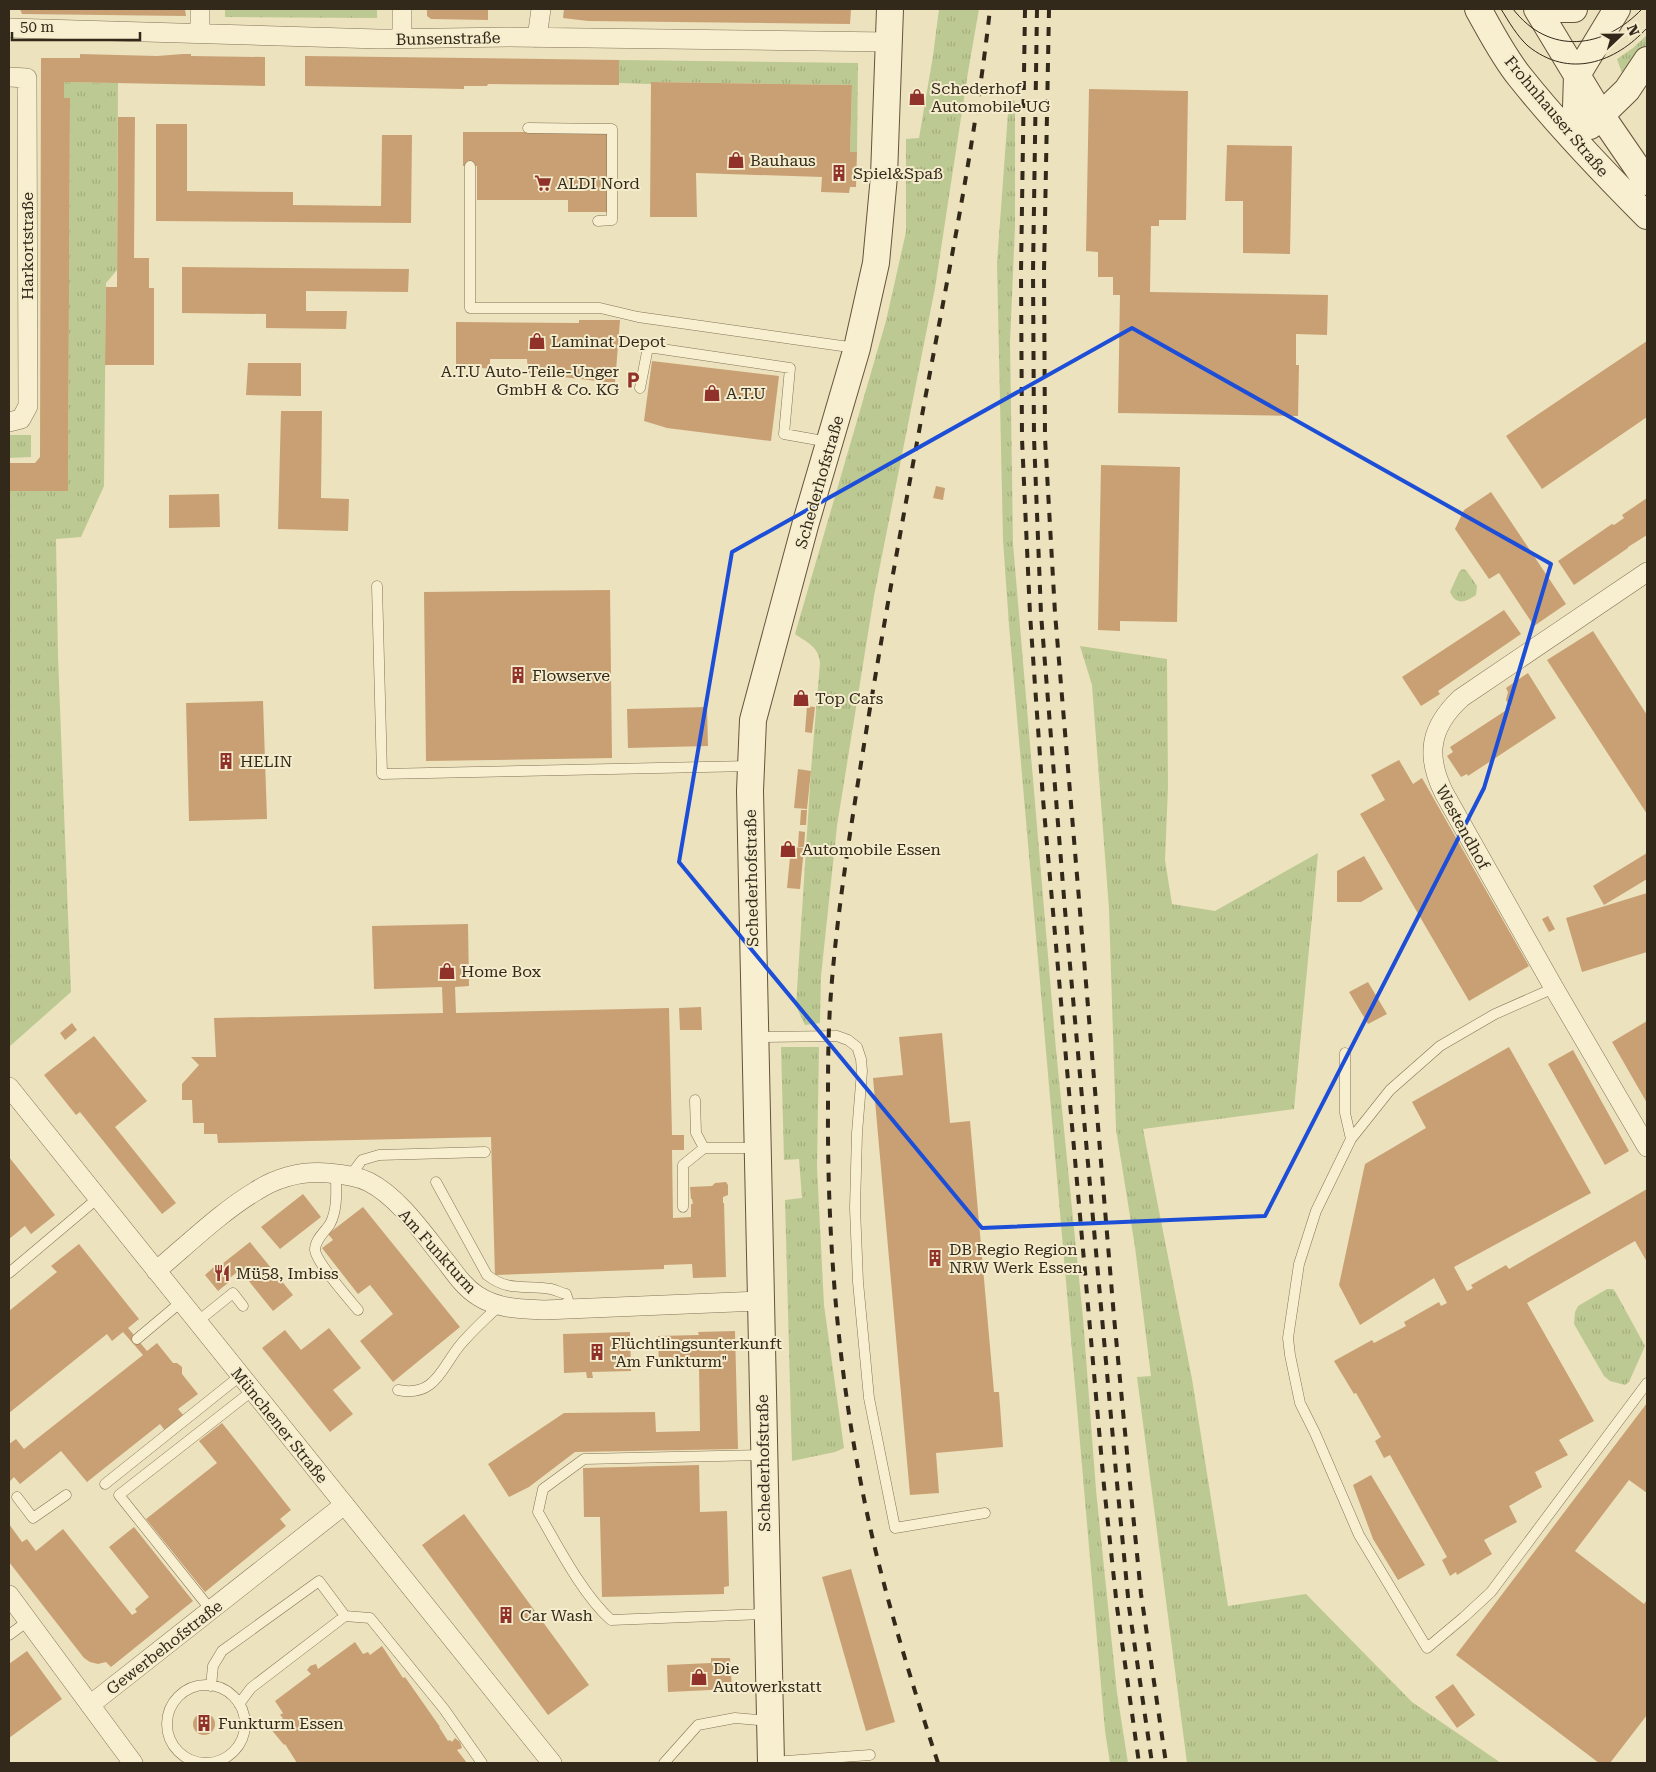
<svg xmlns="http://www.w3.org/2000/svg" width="1656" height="1772" font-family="'Roboto Serif',serif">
<defs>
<pattern id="grass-tufts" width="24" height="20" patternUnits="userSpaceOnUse" patternTransform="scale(1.25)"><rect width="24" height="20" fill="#bdc992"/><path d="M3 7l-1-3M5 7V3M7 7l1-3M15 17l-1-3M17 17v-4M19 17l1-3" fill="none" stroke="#a3ad7d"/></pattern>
</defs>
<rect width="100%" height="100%" fill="#ece2bd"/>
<!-- grass -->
<path fill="url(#grass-tufts)" d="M225,9H377V18L225,17Z
M939,9H979L968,72L935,288L874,596L837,826L821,976L820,1023L805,1025L796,1006L811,770L820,663C819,647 808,643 795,634L886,321L906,232V139L919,138L933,56Z
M1647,35V45L1623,76L1617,59L1633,48Z
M619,60L858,63L857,152H850L852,85L652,82L651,84L619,83Z
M64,82L118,83L117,270L106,283L104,486L81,537L56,539L58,656L71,992L9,1047V491H68L70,98H64Z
M1009,99L1015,101V226L1010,342L1013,544L1056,1050L1083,1318L1096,1490L1117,1693L1128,1763H1110L1105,1731L1009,625L1003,540L997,263Z
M9,435H31V457L9,458Z
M1462,569L1466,570L1477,586L1476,595C1466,602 1456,606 1450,592L1459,572Z
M1080,646L1167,659L1168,787L1165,860L1172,904L1215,911L1318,853L1294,1109L1143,1129L1192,1379L1228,1606L1306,1594L1412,1702L1501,1763H1187L1137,1377L1151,1376L1135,1247L1116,1129L1109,909L1092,685Z
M781,1047H819L817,1167L824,1305L844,1448L835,1452L792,1461L785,1200L802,1198L799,1159L784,1160Z
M1607,1289H1613L1616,1293L1645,1346L1629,1382L1625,1385L1610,1381L1604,1376L1574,1324L1575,1312L1578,1306Z"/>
<!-- building -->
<path fill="#c9a074" d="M20,9H185L186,16L22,14Z
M427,9H488V20L431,19L427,16Z
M564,9H851L850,24L588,21L563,18Z
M80,54L157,56L183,54H191V56L265,57V86L64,82V98H70L68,491H9V463H35L40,457L41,58H80Z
M305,56L619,60V85L488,84L487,86H464V89L305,86Z
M651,82L852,85L850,152H857L856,187H850L849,193L821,192L822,177L696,173L697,217H650Z
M1089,89L1188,91L1186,220H1159V226H1151L1150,292L1328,295L1327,335L1296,334V365H1299L1298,416L1118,413L1120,295H1113V277H1098V252L1086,251Z
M118,117H135L134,258H149V288H154V365H105L106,287H117Z
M156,124H187V191L293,192V205L381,206L382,135H412L411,223L156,221Z
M463,132H609V212H568V200H477V166H463Z
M1227,145L1292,146L1290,254L1243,253V201H1225Z
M182,267L409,269L408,292L306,291V311H347L346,329L266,328V314L182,313Z
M579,320H620L615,383L528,373L527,359H490V369L456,365V322L579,323Z
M1647,341V417L1542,489L1506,436Z
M652,361L779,376L771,441L667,428L644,421Z
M248,363H301V396L246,395Z
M281,411H322L321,498L349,499L348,531L278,529Z
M1101,465L1180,467L1177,622L1120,621V631L1098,630Z
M936,486L945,488L943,500L933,498Z
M1491,492L1566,604L1534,626L1499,573L1489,579L1455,529L1464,510Z
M219,494L220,527L169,528V495Z
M1647,498V535L1628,547V548L1574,585L1558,561L1612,524L1614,525L1624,518L1622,515Z
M610,590L612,758L426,761L424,592Z
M1504,610L1521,634L1438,691L1440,694L1421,706L1402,677Z
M1593,631L1647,715V814L1547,660Z
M1528,673L1556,718L1468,776L1467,774L1461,777L1447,756L1453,752L1450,747L1511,707L1506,700L1508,692L1506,688Z
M263,701L267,819L189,821L186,703Z
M807,706L815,707L812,733L805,732Z
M707,707L708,746L628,748L627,709Z
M1399,760L1413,784L1422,778L1529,966L1469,1001L1360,814L1385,800L1371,775Z
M798,769L811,771L807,809L794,808Z
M801,810H807L806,825H800Z
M799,831L805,832L804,847H798Z
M791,847L804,848L800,889L787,888Z
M1647,853V879L1604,905L1593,886Z
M1364,856L1383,889L1361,902H1337V871Z
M1647,893V952L1582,972L1566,918Z
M1548,916L1555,929L1549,932L1542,919Z
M468,924L469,986L455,987L456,1013L669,1008L672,1135H684V1150H672L673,1218L691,1217V1204H693L692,1199H691L690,1187L712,1186L715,1183L726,1182L728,1185V1195L723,1197V1203H724L726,1277L693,1278L692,1264L664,1265V1269L495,1275L491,1137L218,1143L217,1134H204V1123H193L192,1100H182V1084L199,1065L191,1057H216L214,1018L443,1013L442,987L374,989L372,926Z
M1368,982L1387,1014L1368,1024L1349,992Z
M701,1007L702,1030H680L679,1008Z
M1647,1021V1103L1612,1042Z
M72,1023L77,1030L65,1040L60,1033Z
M942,1033L950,1123L970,1121L994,1392H999L1003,1447L936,1453L939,1493L910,1495L873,1078L903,1075L899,1037Z
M94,1036L147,1101L115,1127L176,1203L162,1214L80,1112L76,1115L44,1075Z
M1509,1047L1591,1193L1454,1267L1467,1291L1473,1288L1471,1285L1506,1265L1509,1269L1647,1189V1262L1635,1241L1527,1303L1594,1421L1559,1440L1568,1455L1535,1472L1542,1487L1509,1506L1517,1522L1484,1540L1492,1554L1457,1575L1456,1572L1450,1576L1442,1560L1447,1557L1390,1455L1384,1458L1375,1441L1381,1437L1356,1393L1354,1394L1334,1361L1372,1340L1374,1343L1406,1326L1404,1322L1439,1302L1441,1306L1447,1303L1434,1278L1360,1325L1339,1285L1365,1164L1426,1128L1412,1102Z
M1573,1050L1629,1151L1605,1165L1548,1064Z
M9,1157L55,1215L31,1234L25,1226L9,1239Z
M303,1194L321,1217L280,1249L261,1227Z
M363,1207L460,1327L393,1382L360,1341L393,1314L370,1285L358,1294L322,1248L333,1240L328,1234Z
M250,1242L293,1295L273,1311L240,1270L227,1280L229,1282L218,1291L205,1275L215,1266L217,1268Z
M79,1244L139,1319L128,1328L147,1351L157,1343L173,1363H177L182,1367V1374L198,1394L178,1409L185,1417L166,1432L160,1424L87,1482L61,1451L20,1484L14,1477L9,1482V1444L16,1439L24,1449L143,1355L123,1332L112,1341L107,1334L9,1413V1311L57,1272L51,1266Z
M329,1328L361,1368L333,1390L353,1414L330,1432L262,1348L285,1330L301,1350Z
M735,1331L738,1449L575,1452L529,1487L509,1497L488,1464L564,1413L655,1412L656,1432L700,1431L699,1367L659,1368L658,1336L699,1335L698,1332Z
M630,1332L631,1371L592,1372L593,1378H587L586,1372L564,1373L563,1334Z
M1647,1403V1493L1629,1480L1575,1551L1644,1604L1647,1600V1715L1610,1763H1599L1456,1655Z
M222,1423L291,1510L280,1519L286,1526L205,1592L146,1519L217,1463L199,1441Z
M699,1465L700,1512L727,1511L729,1586L724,1587V1594L602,1597L600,1517H584L583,1468Z
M1371,1475L1425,1565L1398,1580L1373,1539L1353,1485Z
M464,1514L589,1685L548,1715L422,1545Z
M9,1524L22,1542L27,1539L36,1551L63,1529L132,1615L137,1612L135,1609L149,1597L109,1547L134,1527L193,1601L111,1667L106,1662L98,1664L90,1662L84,1658L9,1562Z
M851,1569L895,1722L866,1731L822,1577Z
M355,1642L363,1654L368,1652L370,1655L382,1646L403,1678L405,1677L440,1727H439L448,1741L450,1740L452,1742L455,1738L460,1742L462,1748L457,1750L467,1763H297L285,1744L284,1745L270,1728L283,1718L280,1715L283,1713L275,1701L311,1674L307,1670L310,1666L316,1664L318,1669Z
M27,1651L62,1699L9,1738V1664Z
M711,1658H730L732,1689L668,1692L667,1665L711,1663Z
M1453,1684L1475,1715L1457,1728L1435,1697Z
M193 1724a11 11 0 1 1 22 0a11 11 0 1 1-22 0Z"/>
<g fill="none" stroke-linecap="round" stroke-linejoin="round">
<!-- lane casing -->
<g stroke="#837357" stroke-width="11">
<path id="lane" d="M528,128L612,129V220L598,221
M470,166V308H600L638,317L856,348
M640,388L648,347L790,368L784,434L829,442
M377,586L382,774L750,766
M755,1037L837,1036L848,1040L857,1047L861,1059L862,1071L857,1133L855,1208L858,1282L869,1398L895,1528L985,1513
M1345,1053V1113L1351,1139L1316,1211L1299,1264L1288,1338L1290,1355L1300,1403L1315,1433L1359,1535L1427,1648L1464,1617L1491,1592L1647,1383
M695,1100L696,1133L704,1148H757
M1351,1139L1390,1090L1440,1046L1495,1014L1554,988
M336,1174C336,1190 338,1209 330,1224C325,1232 315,1239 315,1250C316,1262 349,1299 358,1310
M350,1176L362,1160L379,1155L485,1152
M436,1182L487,1275C510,1293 526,1284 551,1289C556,1290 561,1293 566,1294L571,1309
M683,1207V1165L704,1148
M9,1273L98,1198
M197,1322L233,1293L243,1306
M137,1339L181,1302
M398,1390C436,1398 442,1366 461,1344C473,1330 486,1318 499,1306
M763,1455L584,1459L543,1489L538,1512C558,1546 582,1594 611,1620L767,1614
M105,1484L240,1376
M17,1497L33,1518L66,1495
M211,1610L119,1495L252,1391
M345,1616L370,1618L444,1709L482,1763
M9,1635L28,1621
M167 1724a39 39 0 1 1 78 0a39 39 0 1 1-78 0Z
M211,1686L213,1666L222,1651L319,1581L345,1616L251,1688L239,1704
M772,1762L870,1755
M664,1763L698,1725L735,1718L769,1721"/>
</g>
<!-- street casing -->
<g stroke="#837357" stroke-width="20">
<path id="street" d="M200,9V33
M9,28L379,39L509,37L888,42
M402,38V9
M537,38L541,9
M9,77L27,78L28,406L21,419L9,422
M1647,572L1461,698C1430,727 1425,755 1444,793L1554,988L1647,1147
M9,1087L552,1763
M156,1271C187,1245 222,1211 256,1191C278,1177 303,1171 328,1173C342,1174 357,1176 369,1182C400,1198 425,1236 447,1263C456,1275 465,1288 478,1296C498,1309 521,1309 544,1310L760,1301
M9,1595L133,1763
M90,1705L344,1505"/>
</g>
<!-- secondary casing -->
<g stroke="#65543a" stroke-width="28">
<path id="secondary" d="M1478,9C1491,32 1503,56 1520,77C1559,126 1603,172 1647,216
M1537,9L1601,115L1647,182
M1558,9H1574
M1590,126L1627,90L1647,60
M1575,140L1577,75L1617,9
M771,1763L750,791L753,720L806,522L857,348L876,263L884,176L890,9"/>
</g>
<!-- lane -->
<use href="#lane" stroke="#f7efd0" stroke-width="10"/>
<!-- street -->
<use href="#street" stroke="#f7efd0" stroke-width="19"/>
<!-- secondary -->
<use href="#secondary" stroke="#f7efd0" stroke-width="26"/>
<!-- tram -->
<path stroke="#33291b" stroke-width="1" d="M1501,9C1509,22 1517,36 1528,46C1569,79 1615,63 1647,28
M1513,9C1549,56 1604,49 1642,9"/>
<!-- rail -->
<path stroke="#33291b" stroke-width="4" stroke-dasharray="9 9" stroke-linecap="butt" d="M1025,9L1021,272L1022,439L1030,614L1043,799L1104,1486L1117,1607L1139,1763
M1037,9L1033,271L1034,438L1041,614L1065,910L1117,1483L1129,1607L1152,1763
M1049,9L1044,271L1045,438L1055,613L1114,1317L1130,1484L1141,1594L1166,1763
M938,1763C914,1690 891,1616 873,1540C840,1398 827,1251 828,1105C828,1072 828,1039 830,1007C835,929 847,852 859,776C881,637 906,500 932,362C954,245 977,127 990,9"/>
</g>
<!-- marked area -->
<path fill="none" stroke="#1d4ed8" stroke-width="4" stroke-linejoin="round" d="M1132,328L1551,564L1484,788L1265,1216L982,1228L679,862L732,552Z"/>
<!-- icons -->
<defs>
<g id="shop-bare" transform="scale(1.35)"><path d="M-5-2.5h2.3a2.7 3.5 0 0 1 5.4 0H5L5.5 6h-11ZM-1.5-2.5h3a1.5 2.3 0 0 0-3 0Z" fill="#903229" stroke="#f4eccc" stroke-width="2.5" paint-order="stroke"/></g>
<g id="building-bare" transform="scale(1.35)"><path d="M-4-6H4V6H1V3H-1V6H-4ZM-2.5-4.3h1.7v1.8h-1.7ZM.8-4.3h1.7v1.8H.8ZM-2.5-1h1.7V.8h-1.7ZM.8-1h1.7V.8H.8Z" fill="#903229" stroke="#f4eccc" stroke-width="2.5" paint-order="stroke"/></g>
<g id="supermarket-bare" transform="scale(1.35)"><path d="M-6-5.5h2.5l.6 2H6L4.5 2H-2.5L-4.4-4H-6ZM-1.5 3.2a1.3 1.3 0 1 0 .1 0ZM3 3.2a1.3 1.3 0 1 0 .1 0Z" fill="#903229" stroke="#f4eccc" stroke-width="2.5" paint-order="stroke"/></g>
<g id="parking-bare" transform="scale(1.35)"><path d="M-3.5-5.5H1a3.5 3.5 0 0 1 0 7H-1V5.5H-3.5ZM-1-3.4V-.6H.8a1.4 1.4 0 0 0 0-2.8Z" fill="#903229" stroke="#f4eccc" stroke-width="2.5" paint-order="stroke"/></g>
<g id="restaurant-bare" transform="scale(1.35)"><path d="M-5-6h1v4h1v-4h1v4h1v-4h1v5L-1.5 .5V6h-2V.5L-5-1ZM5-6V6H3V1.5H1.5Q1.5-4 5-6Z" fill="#903229" stroke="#f4eccc" stroke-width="2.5" paint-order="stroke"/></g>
</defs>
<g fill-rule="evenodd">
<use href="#shop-bare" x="917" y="97"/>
<use href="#shop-bare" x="736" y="160"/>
<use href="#building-bare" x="839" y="173"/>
<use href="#supermarket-bare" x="543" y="183"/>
<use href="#shop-bare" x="537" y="341"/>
<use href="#parking-bare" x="633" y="380"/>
<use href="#shop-bare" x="712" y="393"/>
<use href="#building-bare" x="518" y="675"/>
<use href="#shop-bare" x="801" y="698"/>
<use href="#building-bare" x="226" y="761"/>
<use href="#shop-bare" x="788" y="849"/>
<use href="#shop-bare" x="447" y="971"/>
<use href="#building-bare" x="935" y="1258"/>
<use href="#restaurant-bare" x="222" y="1273"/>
<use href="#building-bare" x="597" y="1352"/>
<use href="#building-bare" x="506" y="1615"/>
<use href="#shop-bare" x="699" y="1677"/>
<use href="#building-bare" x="204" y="1723"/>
</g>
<g text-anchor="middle" stroke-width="4" stroke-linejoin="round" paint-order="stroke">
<!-- street labels -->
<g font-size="16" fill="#33291b" stroke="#f4eccc">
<text transform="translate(448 38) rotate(-1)" y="6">Bunsenstraße</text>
<text transform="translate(1557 116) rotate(50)" y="6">Frohnhauser Straße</text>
<text transform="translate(27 246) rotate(-90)" y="6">Harkortstraße</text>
<text transform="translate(819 482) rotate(-74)" y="6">Schederhofstraße</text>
<text transform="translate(1463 827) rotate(61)" y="6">Westendhof</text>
<text transform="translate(751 878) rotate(-91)" y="6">Schederhofstraße</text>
<text transform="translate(438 1251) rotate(48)" y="6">Am Funkturm</text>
<text transform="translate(280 1425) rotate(51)" y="6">Münchener Straße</text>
<text transform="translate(763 1463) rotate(-91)" y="6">Schederhofstraße</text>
<text transform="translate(164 1647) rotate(-38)" y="6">Gewerbehofstraße</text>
</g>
<!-- poi labels -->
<g font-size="16" fill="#33291b" stroke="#f4eccc" text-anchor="start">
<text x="931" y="94">Schederhof<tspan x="931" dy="18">Automobile UG</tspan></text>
<text x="750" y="166">Bauhaus</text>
<text x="853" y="179">Spiel&amp;Spaß</text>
<text x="557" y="189">ALDI Nord</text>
<text x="551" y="347">Laminat Depot</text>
<text x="619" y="377" text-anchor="end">A.T.U Auto-Teile-Unger<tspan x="619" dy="18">GmbH &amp; Co. KG</tspan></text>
<text x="726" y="399">A.T.U</text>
<text x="532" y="681">Flowserve</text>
<text x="815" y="704">Top Cars</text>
<text x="240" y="767">HELIN</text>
<text x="802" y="855">Automobile Essen</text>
<text x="461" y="977">Home Box</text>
<text x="949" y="1255">DB Regio Region<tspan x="949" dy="18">NRW Werk Essen</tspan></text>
<text x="236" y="1279">Mü58, Imbiss</text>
<text x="611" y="1349">Flüchtlingsunterkunft<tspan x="611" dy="18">"Am Funkturm"</tspan></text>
<text x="520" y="1621">Car Wash</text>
<text x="713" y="1674">Die<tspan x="713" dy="18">Autowerkstatt</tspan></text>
<text x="218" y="1729">Funkturm Essen</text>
</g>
</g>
<!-- border -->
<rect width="1656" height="1772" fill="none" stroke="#33291b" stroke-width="20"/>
<!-- north arrow -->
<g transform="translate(1621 35) rotate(68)" stroke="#f4eccc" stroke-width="4" paint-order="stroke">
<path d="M0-4L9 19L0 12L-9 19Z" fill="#33291b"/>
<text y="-8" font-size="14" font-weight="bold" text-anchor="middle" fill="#33291b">N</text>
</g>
<!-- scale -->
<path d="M12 32v8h128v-8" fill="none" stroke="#33291b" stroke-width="2.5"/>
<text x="20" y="32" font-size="15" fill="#33291b" stroke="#f4eccc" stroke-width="4" paint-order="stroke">50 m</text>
</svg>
